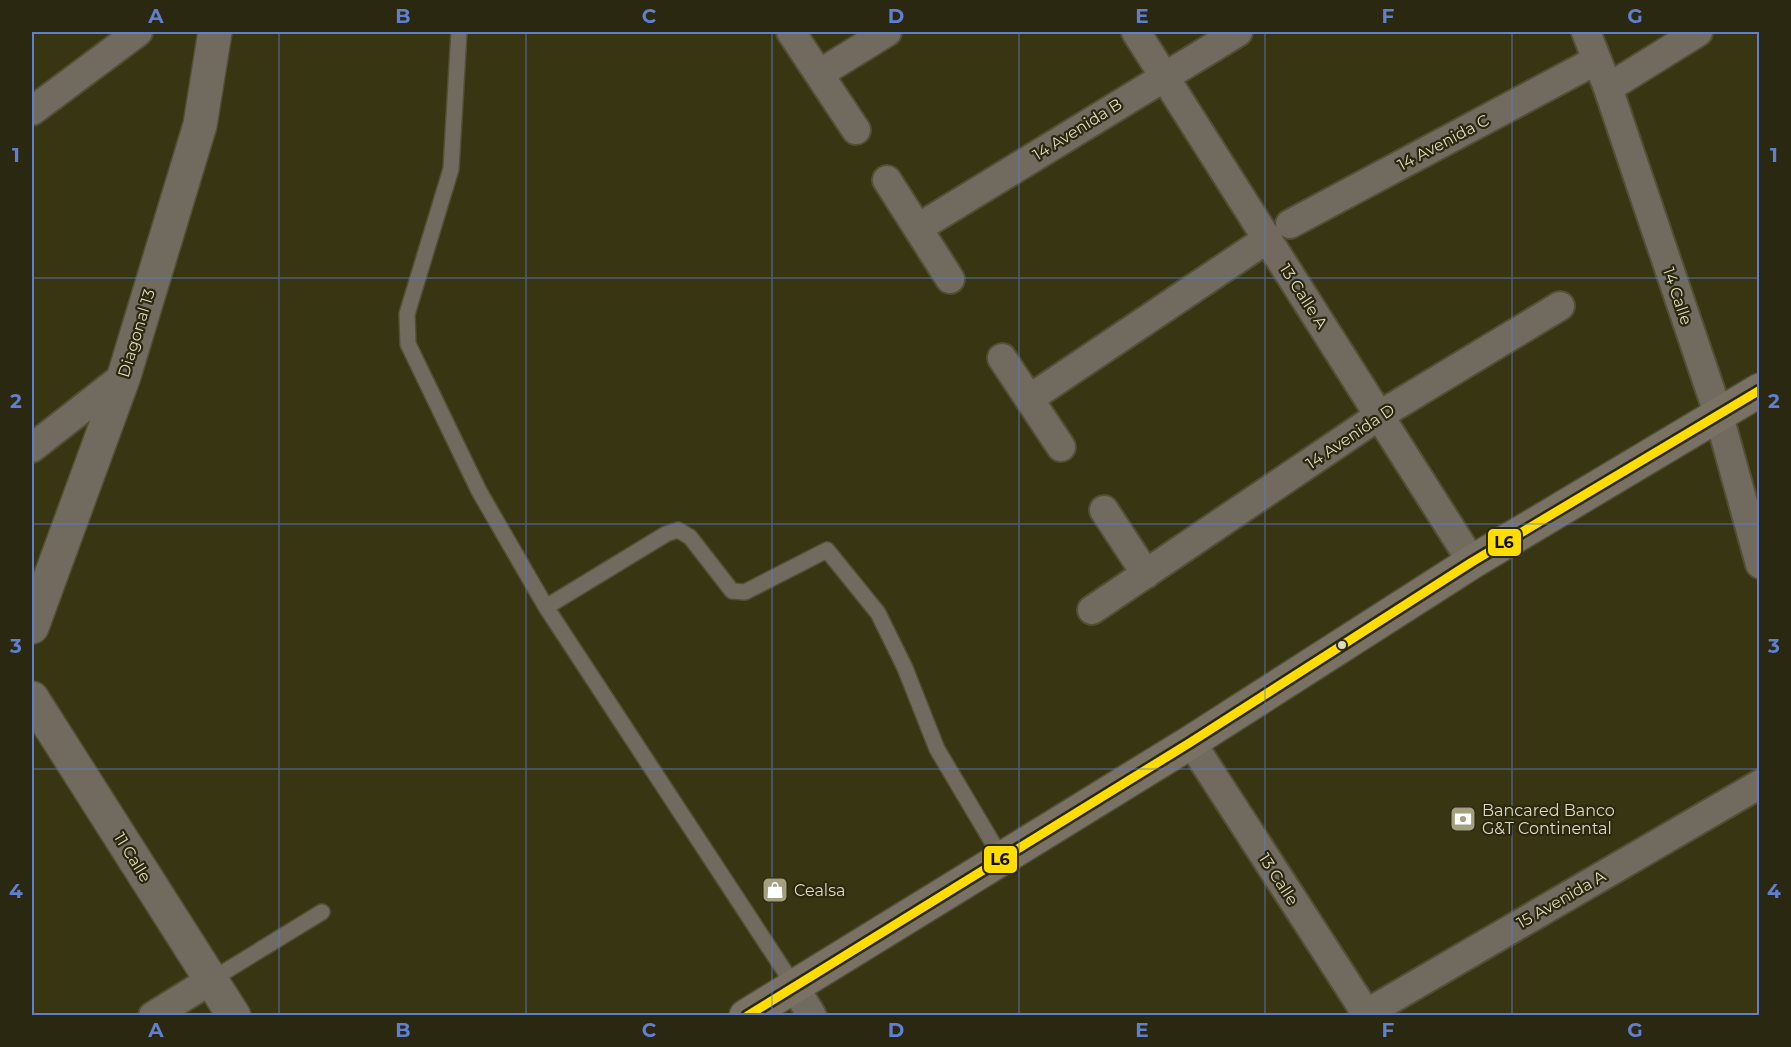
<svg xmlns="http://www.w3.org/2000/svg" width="1791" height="1047" font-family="Montserrat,sans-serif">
<rect width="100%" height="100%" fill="#383512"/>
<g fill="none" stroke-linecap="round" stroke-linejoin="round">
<!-- service casing -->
<g stroke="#525034" stroke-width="18">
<path id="service" d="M459,32L451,169L407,314L408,344L479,491L546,607L793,984
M546,607L666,534L678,530L690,537L732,591L745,592L827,550L878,613L905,668L937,749L1001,857
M211,980L322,912"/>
</g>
<!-- minor casing -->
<g stroke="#525034" stroke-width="32">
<path id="minor" d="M791,32L856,130
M1136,32L1472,562
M1586,32L1608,88L1719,416L1760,564
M819,74L887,32
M1608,88L1698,32
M32,111L138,32
M887,180L950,279
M1290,224L1595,61
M918,228L1238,32
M1002,358L1061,447
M1029,399L1267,239
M32,448L124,376
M1104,510L1146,574
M1092,610L1380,415L1560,306
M1191,742L1368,1016
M793,984L812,1016
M153,1016L211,980
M1362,1016L1760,784"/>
</g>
<!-- tertiary casing -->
<g stroke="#525034" stroke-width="36">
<path id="tertiary" d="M32,627L124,376L200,125L215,32
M32,698L234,1016"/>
</g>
<!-- primary casing -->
<g stroke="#525034" stroke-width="36">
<path id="primary" d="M746,1016L1191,742L1472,562L1760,390"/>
</g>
<!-- service -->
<use href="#service" stroke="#716a5f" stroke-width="15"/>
<!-- minor -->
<use href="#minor" stroke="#716a5f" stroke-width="28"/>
<!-- tertiary -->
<use href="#tertiary" stroke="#716a5f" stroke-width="33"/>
<!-- primary -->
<use href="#primary" stroke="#797164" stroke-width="33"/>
<!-- bus-1 casing -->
<g stroke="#2b2811" stroke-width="14">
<path id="bus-1" d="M747,1016L1191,742L1472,562L1760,390"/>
</g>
<!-- bus-1 -->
<use href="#bus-1" stroke="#fd0" stroke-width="9"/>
</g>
<!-- grid -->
<path fill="none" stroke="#607fce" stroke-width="1.5" stroke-opacity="0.55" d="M279,32V1016M526,32V1016M772,32V1016M1019,32V1016M1265,32V1016M1512,32V1016M32,278H1760M32,524H1760M32,769H1760"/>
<!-- icons -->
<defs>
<g id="bank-square" transform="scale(1.35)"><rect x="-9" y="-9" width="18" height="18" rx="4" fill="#a3a080" stroke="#2b2811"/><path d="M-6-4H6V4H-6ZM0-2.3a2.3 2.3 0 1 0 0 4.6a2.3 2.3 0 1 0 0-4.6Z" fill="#fff"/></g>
<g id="shop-square" transform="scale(1.35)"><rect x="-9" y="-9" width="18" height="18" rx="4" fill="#a3a080" stroke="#2b2811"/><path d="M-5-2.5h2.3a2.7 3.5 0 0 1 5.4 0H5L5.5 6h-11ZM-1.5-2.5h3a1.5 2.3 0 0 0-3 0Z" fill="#fff"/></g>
</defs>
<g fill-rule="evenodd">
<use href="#bank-square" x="1463" y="819"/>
<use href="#shop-square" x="775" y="890"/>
</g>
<!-- markers -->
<circle fill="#dcd9bc" stroke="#2b2811" stroke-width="2" cx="1342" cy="645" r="5"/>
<g text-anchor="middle" stroke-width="4.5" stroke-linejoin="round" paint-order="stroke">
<!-- street labels -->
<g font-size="16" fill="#dcd9bc" stroke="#2b2811">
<text transform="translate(1077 129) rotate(-32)" y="6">14 Avenida B</text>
<text transform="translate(1443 142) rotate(-28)" y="6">14 Avenida C</text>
<text transform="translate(1304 296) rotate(57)" y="6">13 Calle A</text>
<text transform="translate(1678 296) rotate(71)" y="6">14 Calle</text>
<text transform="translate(136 333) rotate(-73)" y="6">Diagonal 13</text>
<text transform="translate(1350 436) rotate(-34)" y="6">14 Avenida D</text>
<text transform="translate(133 857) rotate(58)" y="6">11 Calle</text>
<text transform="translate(1279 879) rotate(57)" y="6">13 Calle</text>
<text transform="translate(1561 899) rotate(-30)" y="6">15 Avenida A</text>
</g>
<!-- poi labels -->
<g font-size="16" fill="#dcd9bc" stroke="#2b2811" text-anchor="start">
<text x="1482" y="816">Bancared Banco<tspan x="1482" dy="18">G&amp;T Continental</tspan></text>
<text x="794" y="896">Cealsa</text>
</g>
</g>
<g stroke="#2b2811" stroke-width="2">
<rect x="1487" y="528" width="35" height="29" rx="6" fill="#fd0"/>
<rect x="983" y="845" width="35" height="29" rx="6" fill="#fd0"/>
</g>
<g font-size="16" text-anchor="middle" font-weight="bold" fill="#111">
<text x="1504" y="548">L6</text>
<text x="1000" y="865">L6</text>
</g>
<!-- border -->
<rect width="1791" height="1047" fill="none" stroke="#2b2811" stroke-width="66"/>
<rect x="33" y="33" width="1725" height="981" fill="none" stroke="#607fce" stroke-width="2"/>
<g font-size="20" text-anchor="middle" font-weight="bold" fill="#607fce">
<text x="156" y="23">A</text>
<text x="403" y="23">B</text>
<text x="649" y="23">C</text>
<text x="896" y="23">D</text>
<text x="1142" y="23">E</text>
<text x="1388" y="23">F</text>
<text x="1635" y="23">G</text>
<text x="16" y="162">1</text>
<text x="1774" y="162">1</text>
<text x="16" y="408">2</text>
<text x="1774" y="408">2</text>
<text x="16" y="653">3</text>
<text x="1774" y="653">3</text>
<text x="16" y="898">4</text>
<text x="1774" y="898">4</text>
<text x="156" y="1037">A</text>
<text x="403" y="1037">B</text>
<text x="649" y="1037">C</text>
<text x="896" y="1037">D</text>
<text x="1142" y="1037">E</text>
<text x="1388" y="1037">F</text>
<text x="1635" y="1037">G</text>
</g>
</svg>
